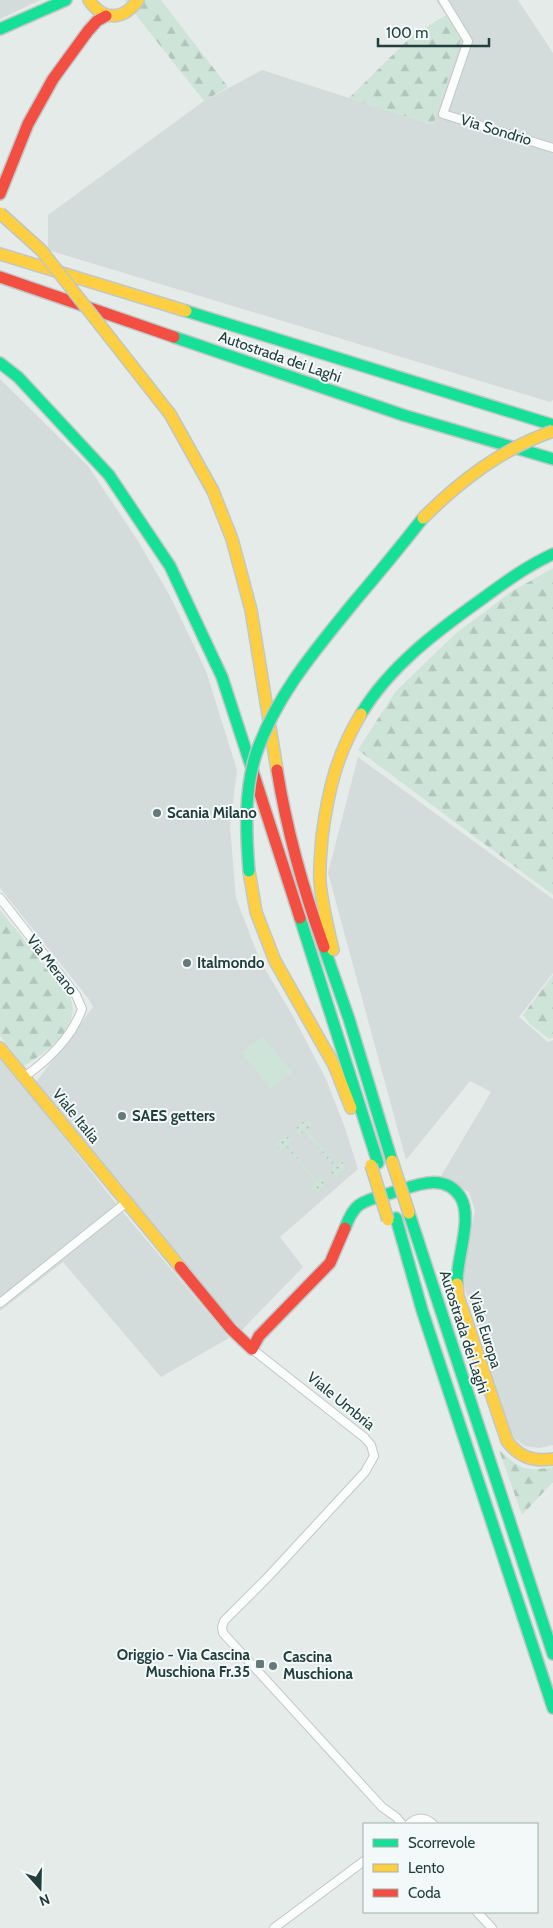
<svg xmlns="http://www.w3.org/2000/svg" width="553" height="1928" font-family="Cabin,sans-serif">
<defs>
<pattern id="grass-dots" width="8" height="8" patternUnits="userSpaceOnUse" patternTransform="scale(1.25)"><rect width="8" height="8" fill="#cee4d8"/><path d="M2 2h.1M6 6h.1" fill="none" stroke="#b1c5ba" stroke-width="1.8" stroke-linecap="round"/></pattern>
<pattern id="forest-firs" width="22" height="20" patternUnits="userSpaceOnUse" patternTransform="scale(1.25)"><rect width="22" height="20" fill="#cee4d8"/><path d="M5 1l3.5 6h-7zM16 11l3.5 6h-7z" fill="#b1c5ba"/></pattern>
</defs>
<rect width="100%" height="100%" fill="#e5ebe9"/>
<!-- built -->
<path fill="#d3dcda" d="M0,0H40L0,19Z
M436,0H518L553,53V400L550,402L48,250V215L204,101L262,70L433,125L461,38Z
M0,379L88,466L138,541L170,596L206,671L237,770L230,827L236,898L260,961L293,1016L326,1079L345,1128L358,1169L280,1237L303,1267L242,1330L210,1296L36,1082L93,1007L88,998L0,888Z
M358,757L553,899V973L519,1017L548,1042L553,1040V1445L539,1448L525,1446L510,1435L462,1279L475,1211L469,1192L441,1176L491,1092L470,1081L406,1160L328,873Z
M0,1056L122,1211L229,1338L161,1377L63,1262L0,1311Z"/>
<!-- grass -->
<path fill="url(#grass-dots)" d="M308,1121L312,1124L307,1130L336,1166L342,1162L344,1164L345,1169L336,1176L330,1173L334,1167L305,1131L299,1135L296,1132L297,1127L303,1122Z
M284,1137L291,1138L292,1140L287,1145L316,1181L323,1178L324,1179L325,1184L319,1191L312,1190L311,1186L315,1182L286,1146L280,1150L278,1149V1143Z"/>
<!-- forest -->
<path fill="url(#forest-firs)" d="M124,0H161L228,87L204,101Z
M446,15L461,38L433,125L349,98L412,36Z
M553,568V895L358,750L395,692L455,634L511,592Z
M0,910L70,996C83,1028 46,1052 24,1066L0,1036Z
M553,975V1038L549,1039L530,1024L523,1015Z
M499,1450C521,1469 524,1472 553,1467V1482L522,1515Z"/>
<!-- pitch -->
<path fill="#cee4d8" d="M262,1036L292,1072L271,1089L242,1053Z"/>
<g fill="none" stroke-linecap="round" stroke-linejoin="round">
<!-- street casing -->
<g stroke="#c2c8c6" stroke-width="10">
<path id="street" d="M443,0L468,41L443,114L553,148
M0,898L76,995L82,1009C72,1037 48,1060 24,1077
M0,1303L127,1202
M252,1349L365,1438L371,1445L374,1456L365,1472L267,1578L224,1621L222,1627L223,1633L382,1807L396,1817L402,1824
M409,1824C417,1817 425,1817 433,1824
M477,1912L492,1928
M274,1928L364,1861"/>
</g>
<!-- fast casing -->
<g stroke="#c1c8c7" stroke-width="14">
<path id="fast" d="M0,29L66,0
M186,311L553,425
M174,337L403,415L553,459
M0,363L18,377L109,475L170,566L222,677L253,772
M361,714C390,666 437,631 482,599C505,582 527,566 553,554
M300,918L378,1163
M324,947L349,1019L392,1161
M409,1213L553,1654
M396,1218L422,1310L553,1708
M345,1228C348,1220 352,1210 359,1205C368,1199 381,1196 391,1193C414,1186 445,1171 461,1198C473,1220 456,1259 457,1284"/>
</g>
<!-- slow casing -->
<g stroke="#c1c8c7" stroke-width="14">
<path id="slow" d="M89,0C103,21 123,21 138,0
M0,254L186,311
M213,491L232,539L251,610L277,770
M249,871L256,912L275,961L334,1065L351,1108
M333,950C328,928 322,905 320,882C319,867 321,852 322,837C328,790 337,754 361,714
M0,1048L180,1267
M457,1284L458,1296L507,1441C519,1457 533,1462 553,1459"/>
</g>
<!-- jam casing -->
<g stroke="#c1c8c7" stroke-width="14">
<path id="jam" d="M0,194L28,124L53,79L88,31L97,21L106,16
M0,277L174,337
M277,770C287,831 303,889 324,947
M253,772L300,918
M180,1267L231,1329L252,1349L259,1336L330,1263L345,1228"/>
</g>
<!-- street -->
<use href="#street" stroke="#fbfcfc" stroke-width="8"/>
<!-- fast -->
<use href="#fast" stroke="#16e098" stroke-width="11"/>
<!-- slow -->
<use href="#slow" stroke="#ffcf43" stroke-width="11"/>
<!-- jam -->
<use href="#jam" stroke="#f24e42" stroke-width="11"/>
<!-- fast-bridge casing -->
<g stroke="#bdc6c5" stroke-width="14" stroke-linecap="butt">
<path id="fast-bridge" d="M249,871C246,832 244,791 256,754C276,695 317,648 355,601C378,574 401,546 423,518"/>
</g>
<!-- slow-bridge casing -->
<g stroke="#bdc6c5" stroke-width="14" stroke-linecap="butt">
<path id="slow-bridge" d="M0,213L41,250L170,414L213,491
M423,518C461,480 502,449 553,431
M392,1161L409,1213
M371,1165L388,1220"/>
</g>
<!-- fast-bridge -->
<use href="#fast-bridge" stroke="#16e098" stroke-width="11"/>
<!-- slow-bridge -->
<use href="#slow-bridge" stroke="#ffcf43" stroke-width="11"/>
</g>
<!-- markers -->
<g fill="#667b79" stroke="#f3f9f8" stroke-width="2">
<circle cx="157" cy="813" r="5"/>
<circle cx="187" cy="963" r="5"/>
<circle cx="122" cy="1116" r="5"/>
<rect x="255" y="1659" width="10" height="10" rx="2.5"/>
<circle cx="273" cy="1666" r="5"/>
</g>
<g text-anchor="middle" stroke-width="4" stroke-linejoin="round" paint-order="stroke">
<!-- street labels -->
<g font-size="15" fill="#223f3d" stroke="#f3f9f8">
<text transform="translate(496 130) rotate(17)" y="5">Via Sondrio</text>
<text transform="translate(280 357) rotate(19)" y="5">Autostrada dei Laghi</text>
<text transform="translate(52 965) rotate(52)" y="5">Via Merano</text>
<text transform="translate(76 1116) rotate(51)" y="5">Viale Italia</text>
<text transform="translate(485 1330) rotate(73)" y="5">Viale Europa</text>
<text transform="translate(464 1332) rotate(72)" y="5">Autostrada dei Laghi</text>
<text transform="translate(341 1401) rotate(39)" y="5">Viale Umbria</text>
</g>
<!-- poi labels -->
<g font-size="15" font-weight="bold" fill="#223f3d" stroke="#f3f9f8" text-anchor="start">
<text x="167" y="818">Scania Milano</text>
<text x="197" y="968">Italmondo</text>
<text x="132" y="1121">SAES getters</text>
<text x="250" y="1660" text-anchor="end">Origgio - Via Cascina<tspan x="250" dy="17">Muschiona Fr.35</tspan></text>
<text x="283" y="1662">Cascina<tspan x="283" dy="17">Muschiona</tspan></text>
</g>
</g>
<!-- legend -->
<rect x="363" y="1823" width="175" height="90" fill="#f3f9f8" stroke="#9fafad"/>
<rect x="373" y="1839" width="25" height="8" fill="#16e098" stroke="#9fafad"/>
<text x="408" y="1848" font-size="15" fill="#223f3d">Scorrevole</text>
<rect x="373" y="1864" width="25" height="8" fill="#ffcf43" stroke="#9fafad"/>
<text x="408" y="1873" font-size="15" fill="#223f3d">Lento</text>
<rect x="373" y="1889" width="25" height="8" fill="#f24e42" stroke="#9fafad"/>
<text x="408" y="1898" font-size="15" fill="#223f3d">Coda</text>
<!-- north arrow -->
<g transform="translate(40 1888) rotate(160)" stroke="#f3f9f8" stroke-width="4" paint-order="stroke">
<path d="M0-4L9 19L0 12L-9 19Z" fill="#223f3d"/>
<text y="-8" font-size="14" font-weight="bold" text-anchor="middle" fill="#223f3d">N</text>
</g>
<!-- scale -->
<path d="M378 38v8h111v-8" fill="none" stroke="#223f3d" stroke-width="2.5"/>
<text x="386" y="38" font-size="15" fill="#223f3d" stroke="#f3f9f8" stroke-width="4" paint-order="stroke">100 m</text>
</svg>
